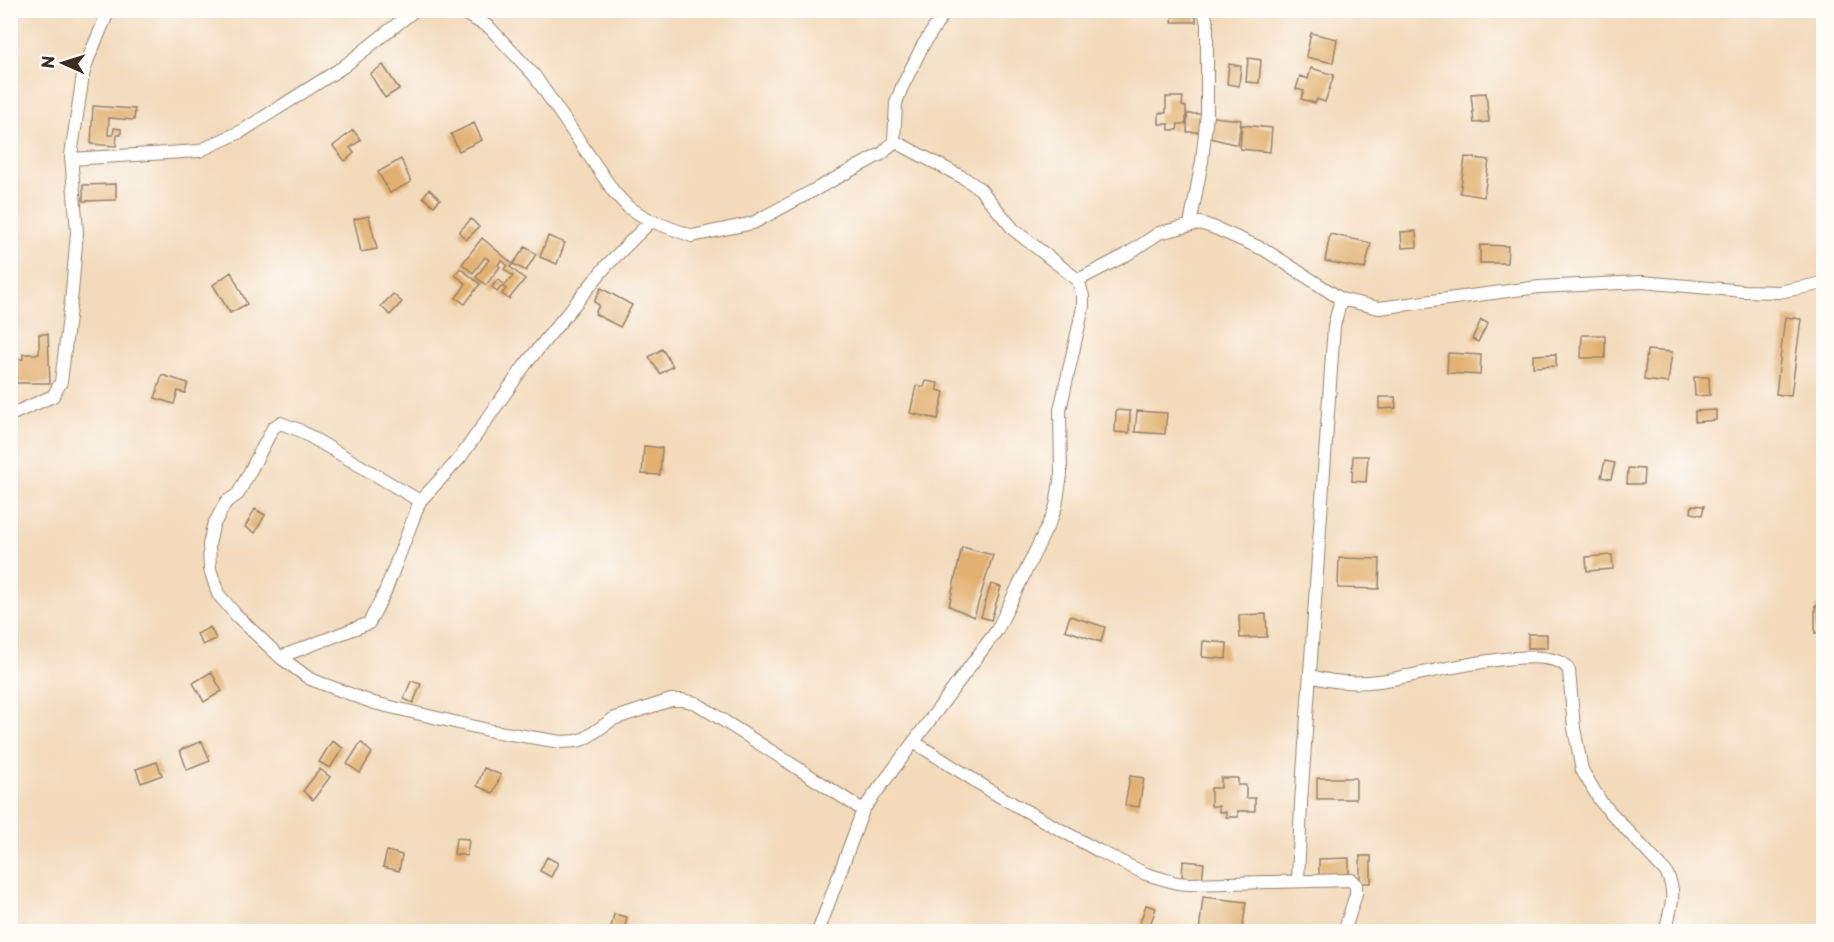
<svg xmlns="http://www.w3.org/2000/svg" width="1834" height="942" font-family="'Playpen Sans',sans-serif">
<rect width="100%" height="100%" fill="#fdfcf7"/>
<filter id="ink" filterUnits="userSpaceOnUse"><feTurbulence type="fractalNoise" baseFrequency=".0167" numOctaves="2"/><feDisplacementMap in="SourceGraphic" scale="12" xChannelSelector="R" yChannelSelector="G"/><feConvolveMatrix kernelMatrix="1 2 1 2 8 2 1 2 1" color-interpolation-filters="sRGB"/></filter>
<filter id="wash" filterUnits="userSpaceOnUse"><feTurbulence type="fractalNoise" baseFrequency=".008" numOctaves="4" result="noise"/><feDisplacementMap in="SourceGraphic" scale="24" xChannelSelector="R" yChannelSelector="G"/><feGaussianBlur stdDeviation="1.35" result="paint"/><feColorMatrix in="noise" values="0 0 0 0 0 0 0 0 0 0 0 0 0 0 0 0 0 1.4 0 .05"/><feComposite in="paint" operator="in"/></filter>
<g filter="url(#wash)">
<rect width="100%" height="100%" fill="#f3dabb"/>
<g id="blocks">
<!-- building -->
<path fill="#e2b070" d="M1173,13H1196V22H1172Z
M1311,33L1337,39L1333,63L1306,57Z
M1248,58L1261,60L1259,83L1246,82Z
M1229,64L1241,66L1239,86L1227,84Z
M383,65L399,89L385,98L370,74Z
M1311,68L1334,75L1325,102L1317,99L1315,103L1301,99L1304,91L1296,89L1300,76L1308,79Z
M1486,93L1489,122L1474,123L1471,94Z
M1166,97H1183L1182,106L1186,107V124H1178L1177,130H1169V124H1159V113H1166Z
M93,106L135,109L134,120L109,118L108,135H113L114,128L121,129V135H117L116,146L91,144Z
M1187,114H1202V132H1187Z
M1213,117L1241,120L1238,145L1210,138Z
M474,123L482,140L459,151L451,134Z
M1242,125L1272,128L1270,152L1240,149Z
M353,130L361,140L350,148L354,153L345,161L333,146Z
M1465,157L1489,160L1484,197L1460,193Z
M401,159L411,182L390,193L378,172Z
M116,184V200L83,201V185Z
M429,189L440,199L434,206L423,197Z
M369,216L377,249L361,252L354,219Z
M471,219L479,227L466,240L459,232Z
M1416,231L1417,247L1402,248L1401,232Z
M1330,234L1371,243L1365,269L1325,261Z
M548,236L565,243L557,264L540,257Z
M482,238L513,264L510,267L525,279L509,299L502,294L506,289L502,286L497,292L492,287L498,279L505,285L513,276L504,269L507,265L501,260L498,265L500,267L486,285L476,277L489,260L485,257L473,273L462,264Z
M1480,245L1508,246L1507,263H1480Z
M525,247L536,254L526,271L513,264Z
M460,268L480,284L465,304L456,298L466,284L455,275Z
M231,272L247,304L230,313L213,285Z
M601,288L632,305L620,327L595,314L599,305L594,302Z
M393,294L402,302L390,315L381,306Z
M1785,317L1801,319L1791,396L1776,394Z
M1481,320L1488,323L1478,342L1472,339Z
M39,334H48L50,383H16V365H10V359H23V354H39Z
M1582,335H1605V358H1581Z
M662,349L673,366L660,374L649,357Z
M1647,350L1672,352L1668,383L1644,380Z
M1448,353L1481,355L1480,375L1447,373Z
M1556,354V366L1533,367V355Z
M162,375L188,383L185,393L178,391L174,404L155,398Z
M1694,377H1709L1710,395L1695,396Z
M926,381L938,383L937,390L944,392L938,419L910,413L916,386L924,387Z
M1379,397H1395L1396,408L1379,409Z
M1116,410L1130,411L1129,433L1115,432Z
M1716,410V420L1695,422V411Z
M1137,411L1167,413L1165,434L1135,432Z
M644,446L662,448L660,475L642,474Z
M1353,456H1368L1366,482L1352,481Z
M1605,461L1615,463L1611,479L1601,477Z
M1628,468L1644,469L1643,484H1627Z
M1692,505L1704,506L1702,515L1691,513Z
M255,509L265,515L255,533L245,527Z
M962,547L993,555L974,617L949,606Z
M1612,555L1613,569L1587,571L1586,557Z
M1339,558L1380,559L1379,589L1338,588Z
M991,584L1001,587L991,620L981,617Z
M1815,606H1824V629H1821V633H1815Z
M1266,614L1267,637L1240,638L1239,615Z
M1070,616L1105,627L1101,642L1065,630Z
M210,627L216,639L203,645L197,634Z
M1528,634H1547V648H1528Z
M1203,641L1227,643L1226,659L1202,657Z
M211,672L222,691L204,702L193,683Z
M411,681L421,684L413,703L404,699Z
M202,741L210,761L187,770L180,750Z
M332,741L343,748L330,768L319,762Z
M361,742L372,753L360,773L347,764Z
M157,762L162,775L141,783L136,769Z
M484,768L501,775L493,793L477,786Z
M320,769L330,777L313,800L303,791Z
M1130,776L1144,778L1139,807L1125,805Z
M1221,778H1238V785H1246V798H1255V811H1238V817H1226V812H1219V806H1211V788H1221Z
M1317,778H1356V799H1317Z
M456,838L469,839L467,856L454,854Z
M387,851L402,855L399,871L383,867Z
M1360,856H1371V883H1360Z
M547,857L558,863L551,877L540,871Z
M1349,858V877L1319,878V859Z
M1183,861L1204,863L1202,881L1182,879Z
M1203,897L1246,902L1242,932H1199Z
M1146,905L1156,908L1148,931L1138,928Z
M614,914L627,917L624,932H610Z"/>
</g>
</g>
<g filter="url(#ink)">
<use href="#blocks" fill-opacity="0" stroke="#97826c" stroke-width="1.5"/>
<g fill="none" stroke-linecap="round" stroke-linejoin="round">
<!-- street casing -->
<g stroke="#97826c" stroke-width="14">
<path id="street" d="M458,10L489,27L534,75L614,192L628,207L651,221L692,236L753,223L883,153L894,141L896,103L902,87L923,45L946,10
M71,159L199,151L242,131L343,67L415,10
M1190,225L1202,161L1207,114V24L1204,10
M1078,280L1126,255L1159,233L1200,223L1215,228L1265,250L1341,299L1379,308L1539,287L1642,282L1744,291L1779,292L1824,283
M10,415L53,396L61,382L72,292L77,232L71,155L83,75L88,59L109,10
M420,501L299,430L280,423L273,428L238,494L226,502L213,526L209,545L210,569L218,594L237,616L280,657L310,679L374,703L492,731L561,742L577,741L586,738L613,719L671,700H682L696,703L863,810
M280,657L369,623L385,592L420,501L460,458L525,365L607,265L651,221
M1311,676C1334,683 1355,684 1379,681C1410,679 1555,636 1569,671L1574,728L1582,770L1601,802L1666,872C1678,894 1670,909 1665,932
M914,742L999,796L1099,851L1146,874L1177,883L1190,884L1352,880L1356,884V894L1344,932
M1298,881L1301,803L1334,326L1341,299
M818,932L863,810L997,630L1052,517L1056,506L1061,475L1060,410L1083,307V296L1078,280L1014,230L980,189L964,178L894,141"/>
</g>
<!-- street -->
<use href="#street" stroke="#fff" stroke-width="12"/>
</g>
</g>
<!-- margin -->
<rect width="1834" height="942" fill="none" stroke="#fdfcf7" stroke-width="36"/>
<!-- north arrow -->
<g transform="translate(63 63) rotate(273)" stroke="#fdfcf7" stroke-width="4.5" paint-order="stroke">
<path d="M0-4.5L10 22L0 15L-10 22Z" fill="#3b2a1e"/>
<text y="-9" font-size="16" font-weight="bold" text-anchor="middle" fill="#3b2a1e">N</text>
</g>
</svg>
